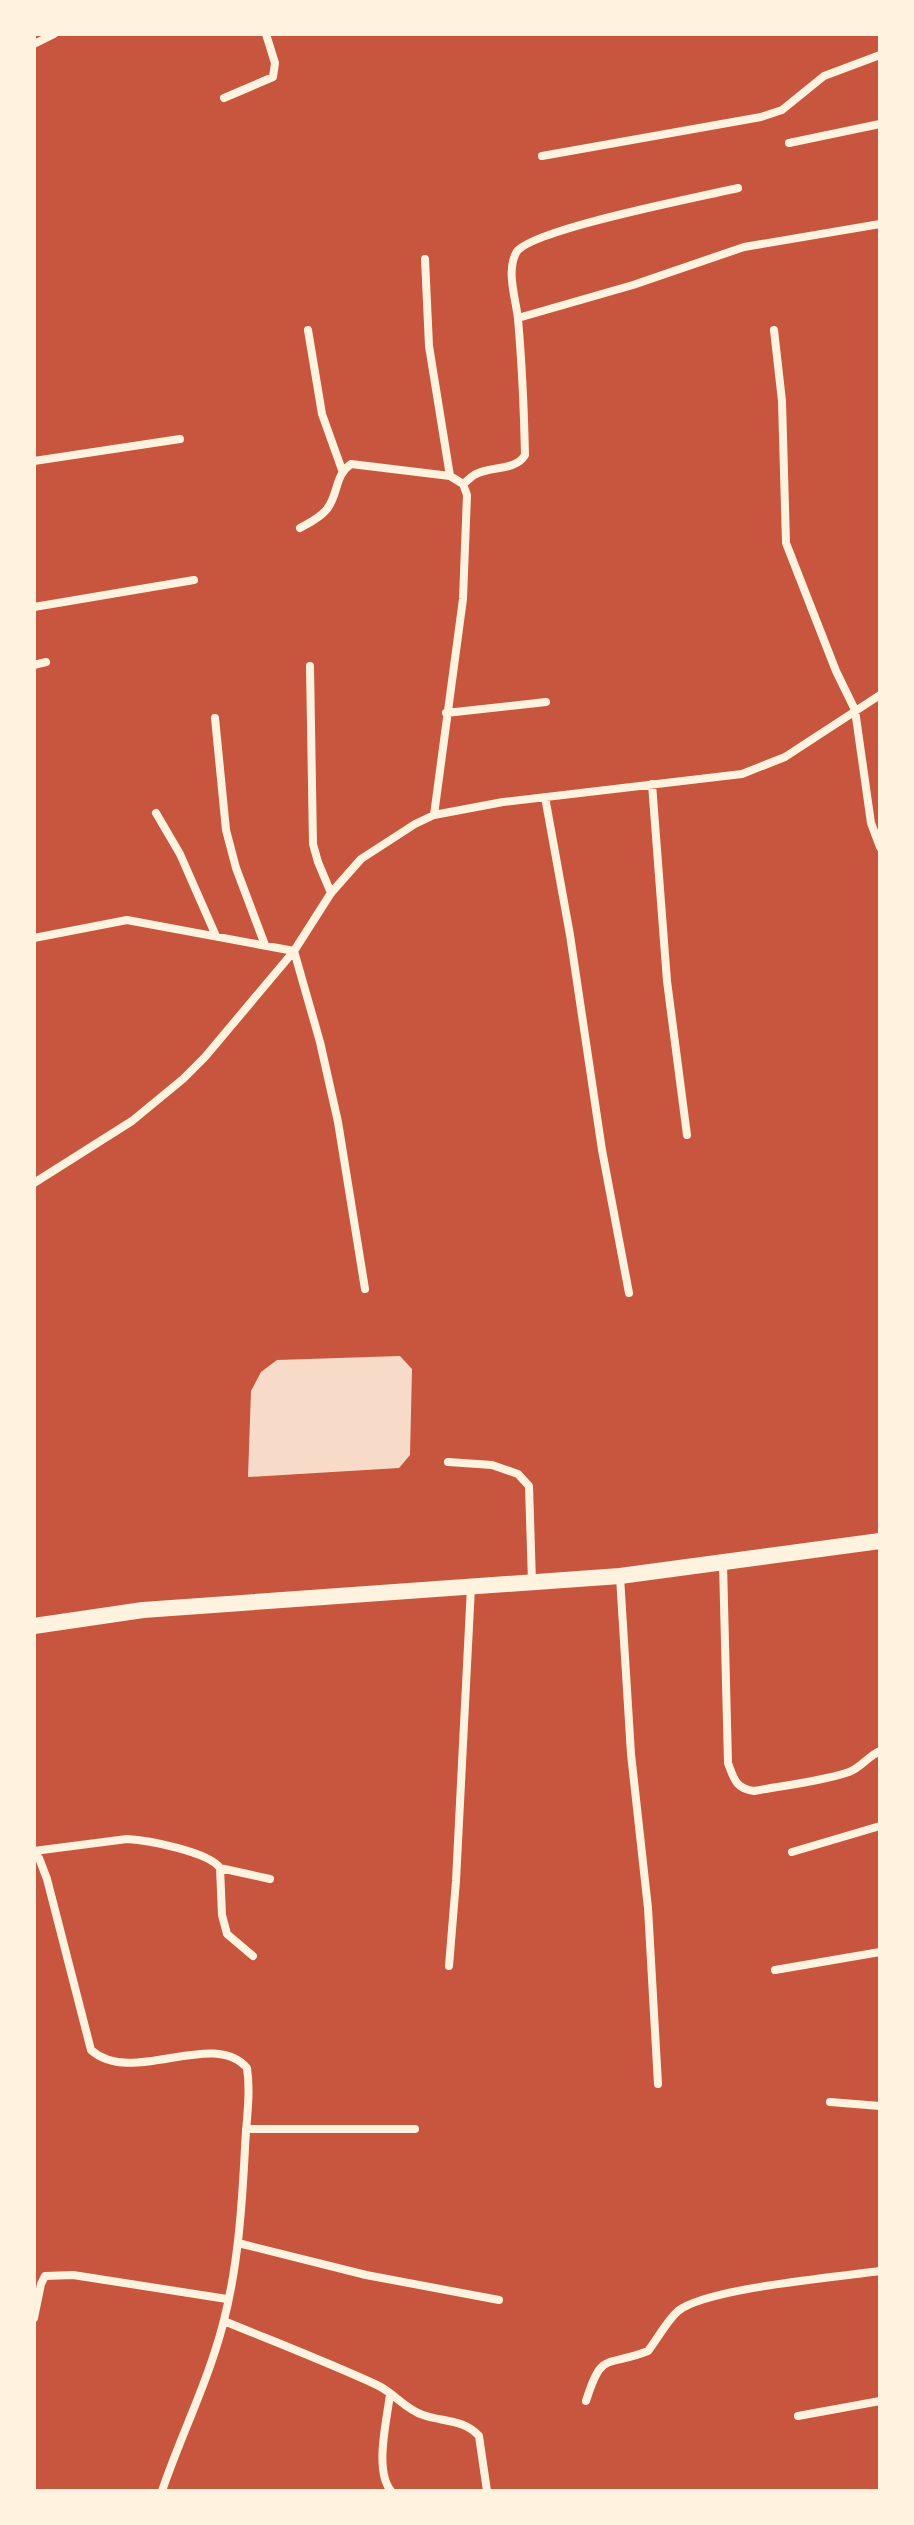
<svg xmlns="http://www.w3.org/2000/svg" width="914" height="2525" font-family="Literata,serif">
<rect width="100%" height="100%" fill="#c8553d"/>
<!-- building -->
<path fill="#f7dbc8" d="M400,1356L412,1369L410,1455L399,1468L248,1477L251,1391L261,1372L277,1360Z"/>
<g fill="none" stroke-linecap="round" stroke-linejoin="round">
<!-- minor -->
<path stroke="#fff3e0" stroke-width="8" d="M34,44L54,34
M224,98L273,77L275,63L266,34
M789,143L880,124
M542,156L761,117L782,110L824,76L880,55
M425,259L429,346L450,476
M518,318L633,285L744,247L880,224
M308,330L322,414L342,470
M774,330L782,401L786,543L836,671L855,710L871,823L880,847
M34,461L180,439
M463,484C464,484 473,475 474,475C490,465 515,472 525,455C524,410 522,364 518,319C516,299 506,272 516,253C527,230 705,196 738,188
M300,528C309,523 320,518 327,509C339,494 334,476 351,464L450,476L463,484L467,495L463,599L434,815
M34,607L194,580
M34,665L46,662
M310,666L313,844L318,862L331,893
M446,713L546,702
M215,718L226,830L236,868L265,945
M652,784L667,981L687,1135
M545,797L570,935L602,1150L629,1293
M156,813L180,854L216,936
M34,938L127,920L294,951L320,1042L338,1122L365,1289
M34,1183L132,1121L183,1079L205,1057L294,951L331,893L361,859L415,824L434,815L503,802L742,774L785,757L880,695
M448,1462L492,1465L518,1474L529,1486L532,1582
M723,1563L728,1763C734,1779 736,1789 754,1791C785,1785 819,1782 849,1772C861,1768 868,1756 880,1751
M620,1577L631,1754L648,1908L658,2084
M34,1851L127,1839C148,1840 209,1852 220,1868L222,1915L227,1934L253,1956
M792,1852L880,1826
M34,1853L39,1858L47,1879L91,2050C132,2087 213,2028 247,2068C251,2094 246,2122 245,2148C242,2206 238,2267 223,2324C208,2382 181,2435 162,2491
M220,1868L270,1879
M449,1966L456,1881L471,1587
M775,1970L880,1952
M830,2102L880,2106
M246,2129H415
M238,2243L366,2275L499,2300
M34,2318L41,2284L45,2276L73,2275L227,2299
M224,2321C275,2342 327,2362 377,2385C394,2393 405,2409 423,2415C443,2422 464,2419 479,2436L487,2491
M390,2394C387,2420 374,2470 391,2491
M586,2401C602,2350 605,2368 648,2351C658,2338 666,2322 678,2311C707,2288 838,2277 880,2271
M798,2416L880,2401"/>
<!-- secondary -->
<path stroke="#fff3e0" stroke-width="16" d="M34,1626L143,1610L620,1576L880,1541"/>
</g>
<!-- border -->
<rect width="914" height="2525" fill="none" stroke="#fff3e0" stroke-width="72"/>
</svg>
